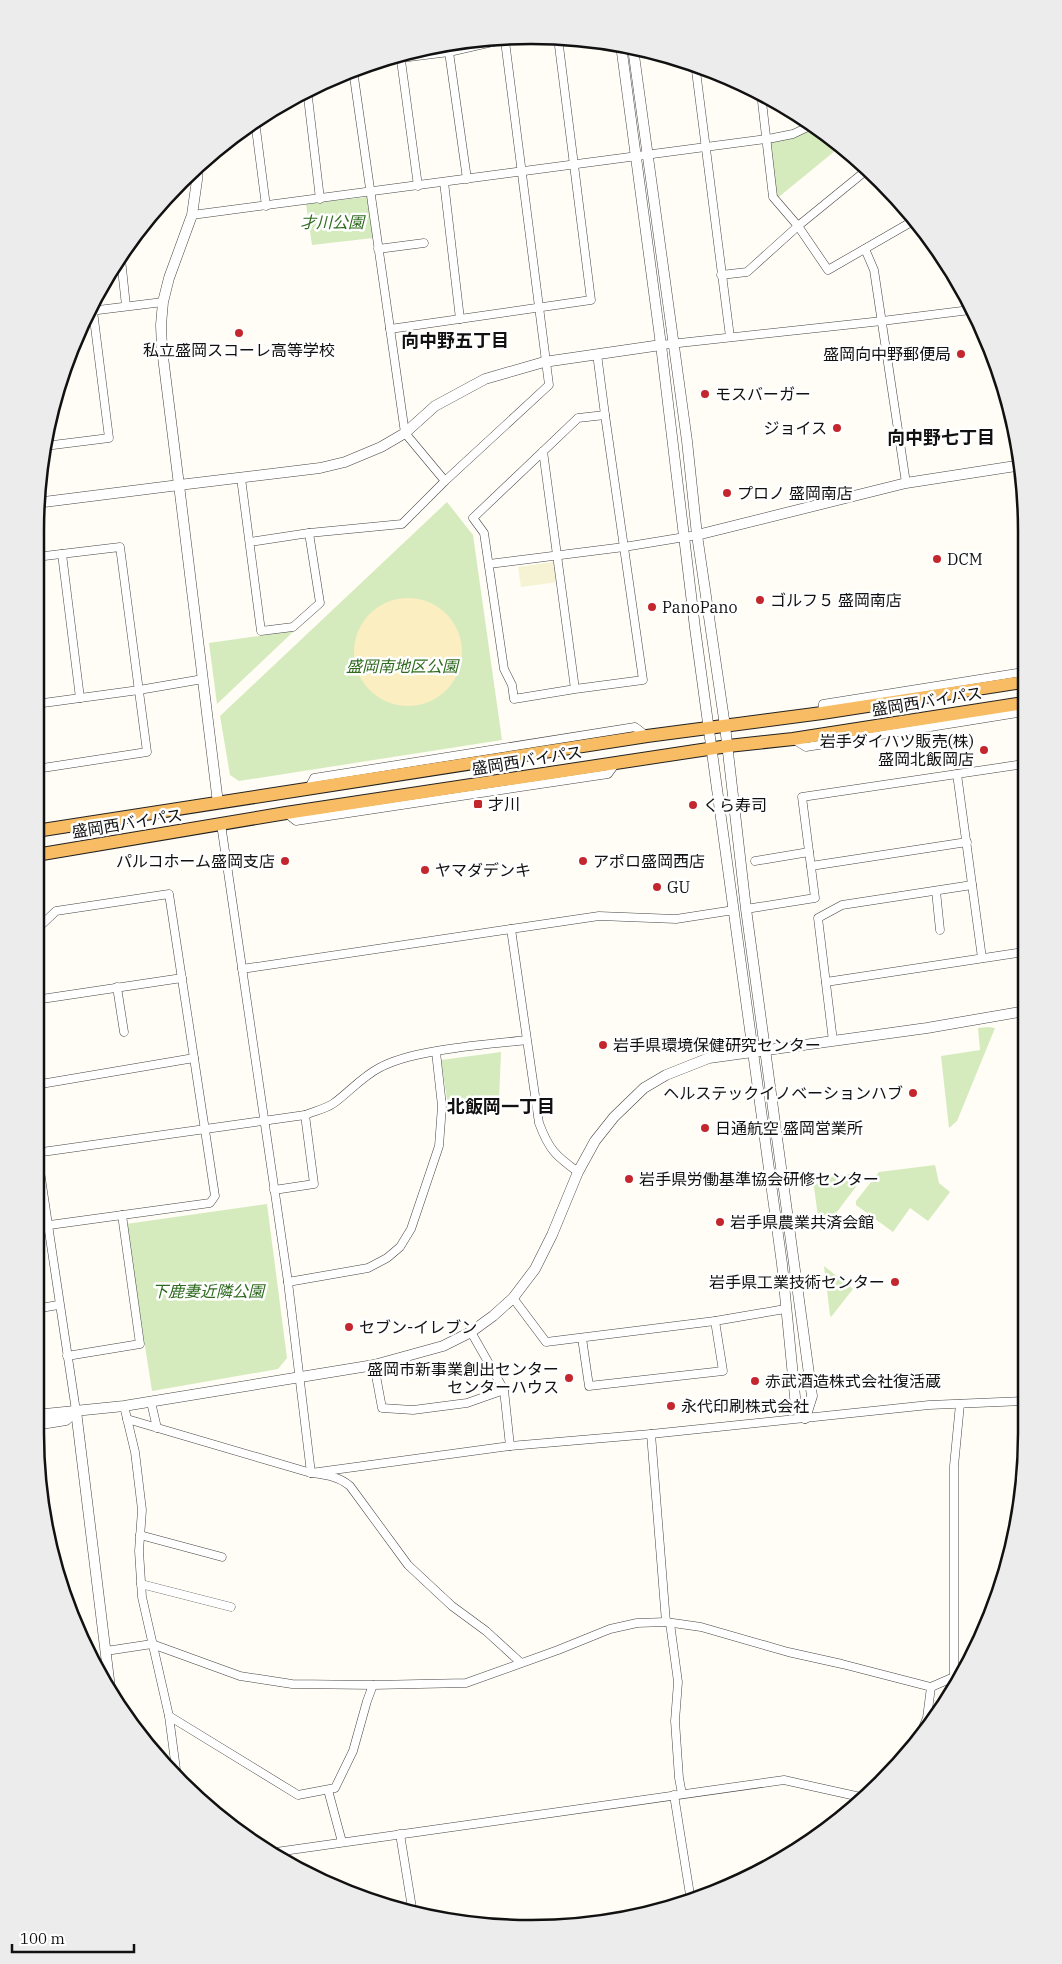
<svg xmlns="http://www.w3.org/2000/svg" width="1062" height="1964" font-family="'IBM Plex Serif','Noto Sans JP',serif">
	<rect width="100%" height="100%" fill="#fffdf5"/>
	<path fill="#f6f3d4" d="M553,562L556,565L558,582L521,587L518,567Z"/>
	<g fill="#d5ebbd">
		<path d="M812,125L841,146L775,200L766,139Z"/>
		<path d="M367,197L373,238L312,245L306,204Z"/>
		<path d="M447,502L473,535L502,740L239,781L230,775L220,716Z"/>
		<path d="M294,631L217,704L209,643Z"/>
		<path d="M988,1027L995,1028L957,1121L949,1128L941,1056L980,1050L978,1028Z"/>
		<path d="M501,1052L499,1100L448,1106L441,1060Z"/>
		<path d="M935,1165L939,1183L950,1192L928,1221L910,1208L893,1232L856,1205V1201L879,1172Z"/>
		<path d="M862,1172L864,1176L824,1229L820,1231L813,1180Z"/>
		<path d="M267,1204L287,1358L278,1369L152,1391L126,1224Z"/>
		<path d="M824,1266L853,1289L831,1317L830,1315Z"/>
	</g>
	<circle fill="#fbeec1" cx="408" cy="652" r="54"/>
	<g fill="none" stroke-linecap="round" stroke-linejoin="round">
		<g stroke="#444" stroke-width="9">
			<g id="minor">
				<path d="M449,52L467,179"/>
				<path d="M400,53L418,186"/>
				<path d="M377,61L449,52L515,37"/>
				<path d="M695,63L730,337"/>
				<path d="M307,89L320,199"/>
				<path d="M761,93L773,197L798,226L828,270L913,221"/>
				<path d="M255,121L266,206"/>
				<path d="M444,182L460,319"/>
				<path d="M192,215L773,138L793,134L812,125"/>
				<path d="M378,249L424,243"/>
				<path d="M865,249L874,270L906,483"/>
				<path d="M118,259H121L126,306"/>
				<path d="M721,275L747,272L798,226L868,169"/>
				<path d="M90,311L163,302"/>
				<path d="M390,329L591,300L558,38"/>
				<path d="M661,345L882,321L970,310"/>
				<path d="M597,354L605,415"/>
				<path d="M47,431L49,446"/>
				<path d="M45,446L109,438L93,311"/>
				<path d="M543,451L575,689L643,680L605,415L578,418L473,518L484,533L504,669L512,685L514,699L575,689"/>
				<path d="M241,478L261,631L293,627L320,603L309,533L250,542"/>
				<path d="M445,481L549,385L505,41"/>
				<path d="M309,533L402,524L445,481L405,433L353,70"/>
				<path d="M62,554L80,698"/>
				<path d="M489,564L624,547L697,535"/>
				<path d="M36,704L139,690L203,679"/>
				<path d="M822,713L823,704L1023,672"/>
				<path d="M793,739L806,747L1024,712"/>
				<path d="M36,769L147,752L120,547L36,557"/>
				<path d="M957,774L982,958"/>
				<path d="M309,788L314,778L635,727L647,736"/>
				<path d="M286,813L296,821L608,774L616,763"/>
				<path d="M221,824L288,1282"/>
				<path d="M755,861L809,852"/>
				<path d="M811,866L967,842"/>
				<path d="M936,891L940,930"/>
				<path d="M746,909L815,898L802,797L1024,764"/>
				<path d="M511,929L599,916L676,919L734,910"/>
				<path d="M242,969L511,929L539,1123C549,1150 556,1156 578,1172"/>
				<path d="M826,982L1024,952"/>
				<path d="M117,987L124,1032"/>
				<path d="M35,1000L182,978"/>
				<path d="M833,1041L818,918L842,905L972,885"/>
				<path d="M35,1085L194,1058"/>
				<path d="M35,1138C49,1229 62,1320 76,1411"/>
				<path d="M35,1153L305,1115C314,1111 326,1109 334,1103C349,1092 362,1077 379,1068C413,1049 486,1045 526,1040"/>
				<path d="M274,1190L314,1184L305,1115"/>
				<path d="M35,1227L210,1203L215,1196L169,894L56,911L36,930"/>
				<path d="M513,1298L546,1342L715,1321L785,1309"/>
				<path d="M35,1309L58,1305"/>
				<path d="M471,1332L504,1390L510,1446"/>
				<path d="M582,1338L589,1386L723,1371L715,1321"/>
				<path d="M67,1356L140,1344L122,1215"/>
				<path d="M374,1365L382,1408L413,1410L467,1403L504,1390"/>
				<path d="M151,1402L157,1428"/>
				<path d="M124,1406L135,1452L142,1510L139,1551L142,1597L169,1716L177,1777"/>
				<path d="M127,1419L311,1473C326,1475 338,1476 350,1486L408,1565L452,1606L486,1631L520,1662"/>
				<path d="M651,1434L666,1622"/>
				<path d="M311,1473L510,1446L651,1434L929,1405L1026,1401"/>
				<path d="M311,1473L288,1282L368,1268L387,1258L400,1247L411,1229L439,1146L442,1106L436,1052"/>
				<path d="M140,1535L222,1557"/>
				<path d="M141,1584L231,1607"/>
				<path d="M670,1623L678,1682L675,1721L679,1778L682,1794"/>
				<path d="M106,1651L152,1644L240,1676L292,1684L373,1685L466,1683L558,1650L610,1629L637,1623L666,1622L701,1627L788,1652L842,1664L931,1687L954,1677L962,1678"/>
				<path d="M954,1677V1466L960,1404"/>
				<path d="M169,1716L298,1795L335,1788L353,1751L367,1701L373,1685"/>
				<path d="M916,1744L927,1718L931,1687"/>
				<path d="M328,1790L342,1842"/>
				<path d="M674,1795L691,1901"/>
				<path d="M400,1834L413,1914"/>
				<path d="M269,1853L784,1780L865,1798"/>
			</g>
		</g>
		<g stroke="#444" stroke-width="11">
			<g id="tertiary">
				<path d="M621,45L661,345L695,628L782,1264L796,1407L805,1418"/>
				<path d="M633,48L687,441L697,535L725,726L746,909L812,1396L805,1418"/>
				<path d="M197,168V180L192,215L169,278L163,302L161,325L162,349L179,485L320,468L345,462L381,447L405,433L435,406L485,379L544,362L661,345"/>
				<path d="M36,503L179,485L218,803"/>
				<path d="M697,535L906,483L1022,465"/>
				<path d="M76,1411L111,1696"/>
				<path d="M35,1415L124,1406L374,1365L443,1346L471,1332L493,1316L513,1298L535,1269L552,1235L578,1172L595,1141L614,1117L644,1088L666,1075L709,1058L927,1028L1025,1011"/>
				<path d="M35,1425L66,1420L76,1411"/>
			</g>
		</g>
		<g stroke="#222" stroke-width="14">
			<g id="trunk">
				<path d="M36,831L647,736L822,713L1023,682"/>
				<path d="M36,855L286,813L728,746L793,739L1024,703"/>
			</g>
		</g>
		<use href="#minor" stroke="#fff" stroke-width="8"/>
		<use href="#tertiary" stroke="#fff" stroke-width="10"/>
		<use href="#trunk" stroke="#f7bc64" stroke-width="12"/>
	</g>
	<g fill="#c4262e" stroke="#fff" stroke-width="2">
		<circle cx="239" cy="333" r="5"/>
		<circle cx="961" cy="354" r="5"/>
		<circle cx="705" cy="394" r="5"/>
		<circle cx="837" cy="428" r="5"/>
		<circle cx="727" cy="493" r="5"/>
		<circle cx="937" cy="559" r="5"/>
		<circle cx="760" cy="600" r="5"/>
		<circle cx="652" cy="607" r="5"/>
		<circle cx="984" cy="750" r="5"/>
		<rect x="473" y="799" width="10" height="10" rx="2.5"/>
		<circle cx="693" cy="805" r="5"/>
		<circle cx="285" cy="861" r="5"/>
		<circle cx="583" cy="861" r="5"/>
		<circle cx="425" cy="870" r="5"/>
		<circle cx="657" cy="887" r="5"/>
		<circle cx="603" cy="1045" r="5"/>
		<circle cx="913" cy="1093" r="5"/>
		<circle cx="705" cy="1128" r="5"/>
		<circle cx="629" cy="1179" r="5"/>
		<circle cx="720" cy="1222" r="5"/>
		<circle cx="895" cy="1282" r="5"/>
		<circle cx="349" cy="1327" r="5"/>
		<circle cx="569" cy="1378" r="5"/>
		<circle cx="755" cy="1381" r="5"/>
		<circle cx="671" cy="1406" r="5"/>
	</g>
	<g text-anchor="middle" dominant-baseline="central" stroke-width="5" stroke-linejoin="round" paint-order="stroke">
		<g font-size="16" font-style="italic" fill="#2f6b1f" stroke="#fff">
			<text x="332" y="222">才川公園</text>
			<text x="402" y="666">盛岡南地区公園</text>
			<text x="208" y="1291">下鹿妻近隣公園</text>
		</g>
		<g font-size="16" fill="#111" stroke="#fff" text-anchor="start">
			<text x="239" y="350" text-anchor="middle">私立盛岡スコーレ高等学校</text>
			<text x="951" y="354" text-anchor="end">盛岡向中野郵便局</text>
			<text x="715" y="394">モスバーガー</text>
			<text x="827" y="428" text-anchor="end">ジョイス</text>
			<text x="737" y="493">プロノ 盛岡南店</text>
			<text x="947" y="559">DCM</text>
			<text x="770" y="600">ゴルフ５ 盛岡南店</text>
			<text x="662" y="607">PanoPano</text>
			<text x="974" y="741" text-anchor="end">岩手ダイハツ販売(株)<tspan x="974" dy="18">盛岡北飯岡店</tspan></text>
			<text x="488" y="804">才川</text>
			<text x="703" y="805">くら寿司</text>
			<text x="275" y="861" text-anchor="end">パルコホーム盛岡支店</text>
			<text x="593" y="861">アポロ盛岡西店</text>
			<text x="435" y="870">ヤマダデンキ</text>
			<text x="667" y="887">GU</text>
			<text x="613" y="1045">岩手県環境保健研究センター</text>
			<text x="903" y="1093" text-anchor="end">ヘルステックイノベーションハブ</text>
			<text x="715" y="1128">日通航空 盛岡営業所</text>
			<text x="639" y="1179">岩手県労働基準協会研修センター</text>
			<text x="730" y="1222">岩手県農業共済会館</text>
			<text x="885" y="1282" text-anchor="end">岩手県工業技術センター</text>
			<text x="359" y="1327">セブン-イレブン</text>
			<text x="559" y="1369" text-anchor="end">盛岡市新事業創出センター<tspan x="559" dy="18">センターハウス</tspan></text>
			<text x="765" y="1381">赤武酒造株式会社復活蔵</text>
			<text x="681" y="1406">永代印刷株式会社</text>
		</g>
		<g font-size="16" fill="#111" stroke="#fff">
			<text transform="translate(927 701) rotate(-9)">盛岡西バイパス</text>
			<text transform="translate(527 760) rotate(-9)">盛岡西バイパス</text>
			<text transform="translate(127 823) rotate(-9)">盛岡西バイパス</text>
		</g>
		<g font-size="18" font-weight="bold" fill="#111" stroke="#fff">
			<text x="455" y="340">向中野五丁目</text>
			<text x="941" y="437">向中野七丁目</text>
			<text x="501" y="1106">北飯岡一丁目</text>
		</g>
	</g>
	<path d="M0 0H1062V1964H0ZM531 44H531A487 487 0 0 1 1018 531V1433A487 487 0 0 1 531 1920H531A487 487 0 0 1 44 1433V531A487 487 0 0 1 531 44Z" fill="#ececec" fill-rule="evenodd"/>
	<path fill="none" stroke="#111" stroke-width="2.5" d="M531 44H531A487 487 0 0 1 1018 531V1433A487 487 0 0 1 531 1920H531A487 487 0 0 1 44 1433V531A487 487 0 0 1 531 44Z"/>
	<path d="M12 1944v8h122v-8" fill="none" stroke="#111111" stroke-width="2.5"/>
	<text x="20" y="1944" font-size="15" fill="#111111" stroke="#ffffff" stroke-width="4" paint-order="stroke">100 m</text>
</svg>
